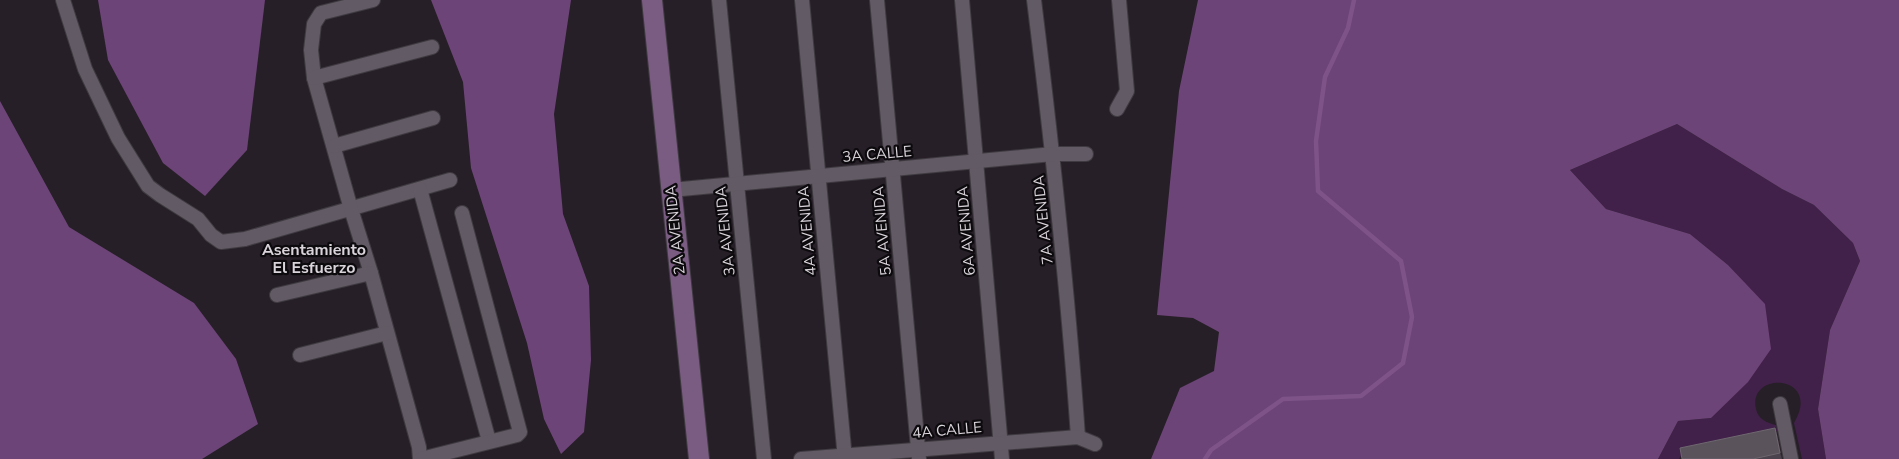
<svg xmlns="http://www.w3.org/2000/svg" width="1899" height="459" font-family="'Nunito Sans',sans-serif">
	<rect width="100%" height="100%" fill="#261f28"/>
	<path fill="#412149" d="M1677,124L1782,189L1814,205L1853,243L1860,261L1830,330L1818,409L1826,459H1802L1794,423C1823,374 1747,370 1756,409C1758,419 1767,423 1776,425L1777,431L1684,451L1679,459H1658L1678,421L1711,418L1765,305L1728,265L1690,234L1606,209L1570,170Z"/>
	<g fill="#6d4477">
		<path d="M98,0H265L247,150L205,196L163,163L108,60Z"/>
		<path d="M431,0H571L554,114L563,214L589,286L591,360L584,432L561,454L544,419L527,343L471,168L463,82Z"/>
		<path d="M1198,0H1899V459H1826L1818,409L1830,330L1860,261L1853,243L1814,205L1782,189L1677,124L1570,170L1606,209L1690,234L1728,265L1765,304L1771,349L1748,382L1711,418L1678,421L1658,459H1151L1180,388L1214,371L1219,332L1193,318L1157,315L1179,91Z"/>
		<path d="M0,101L69,227L194,303L236,359L258,424L202,459H0Z"/>
	</g>
	<g fill="none" stroke-linecap="round" stroke-linejoin="round">
		<path stroke="#7e5488" stroke-width="4.5" d="M1205,459L1211,450L1283,399L1361,396L1403,363L1412,317L1401,261L1318,191L1316,141L1325,77L1348,28L1354,0"/>
		<g stroke="#3f3a41" stroke-width="16">
			<g id="street">
				<path d="M63,0L85,69L118,138L148,186L160,195L198,219L211,235L221,242L245,239L450,180"/>
				<path d="M373,0L321,13L314,24L311,50L314,78L351,209L371,273L419,447L420,459"/>
				<path d="M719,0L764,459"/>
				<path d="M802,0L845,459"/>
				<path d="M877,0L919,459"/>
				<path d="M962,0L1002,459"/>
				<path d="M1034,0C1052,145 1068,291 1078,437"/>
				<path d="M314,78L432,47"/>
				<path d="M1117,109L1127,91L1119,0"/>
				<path d="M334,146L433,118"/>
				<path d="M420,189L489,441"/>
				<path d="M671,190L1053,154H1086"/>
				<path d="M277,295L371,273"/>
				<path d="M300,355L387,333"/>
				<path d="M1780,404L1791,459"/>
				<path d="M421,459L517,435L520,432L462,213"/>
				<path d="M801,459L1078,437L1095,444"/>
			</g>
		</g>
		<g stroke="#3f3a41" stroke-width="22">
			<path id="secondary" d="M652,0L699,459"/>
		</g>
		<use href="#street" stroke="#625a64" stroke-width="14"/>
		<use href="#secondary" stroke="#7a5c82" stroke-width="20"/>
	</g>
	<path fill="#4b434d" d="M1775,428L1777,434L1782,459H1682Z"/>
	<path fill="#362e38" d="M1775,428L1777,434L1782,459L1780,453Z"/>
	<path fill="#5a535c" stroke="#6e6770" d="M1775,428L1780,453L1753,459H1682L1680,448Z"/>
	<g text-anchor="middle" dominant-baseline="central" stroke-width="4.5" stroke-linejoin="round" paint-order="stroke">
		<g font-size="15" fill="#d9d4da" stroke="#0d0a0e">
			<text transform="translate(877 154) rotate(-5)">3A CALLE</text>
			<text transform="translate(1043 220) rotate(-96)">7A AVENIDA</text>
			<text transform="translate(675 230) rotate(-96)">2A AVENIDA</text>
			<text transform="translate(725 231) rotate(-96)">3A AVENIDA</text>
			<text transform="translate(807 231) rotate(-95)">4A AVENIDA</text>
			<text transform="translate(882 231) rotate(-95)">5A AVENIDA</text>
			<text transform="translate(966 231) rotate(-95)">6A AVENIDA</text>
			<text transform="translate(947 430) rotate(-5)">4A CALLE</text>
		</g>
		<g font-size="16" font-weight="bold" fill="#d9d4da" stroke="#0d0a0e">
			<text x="314" y="250">Asentamiento<tspan x="314" dy="18">El Esfuerzo</tspan></text>
		</g>
	</g>
</svg>
